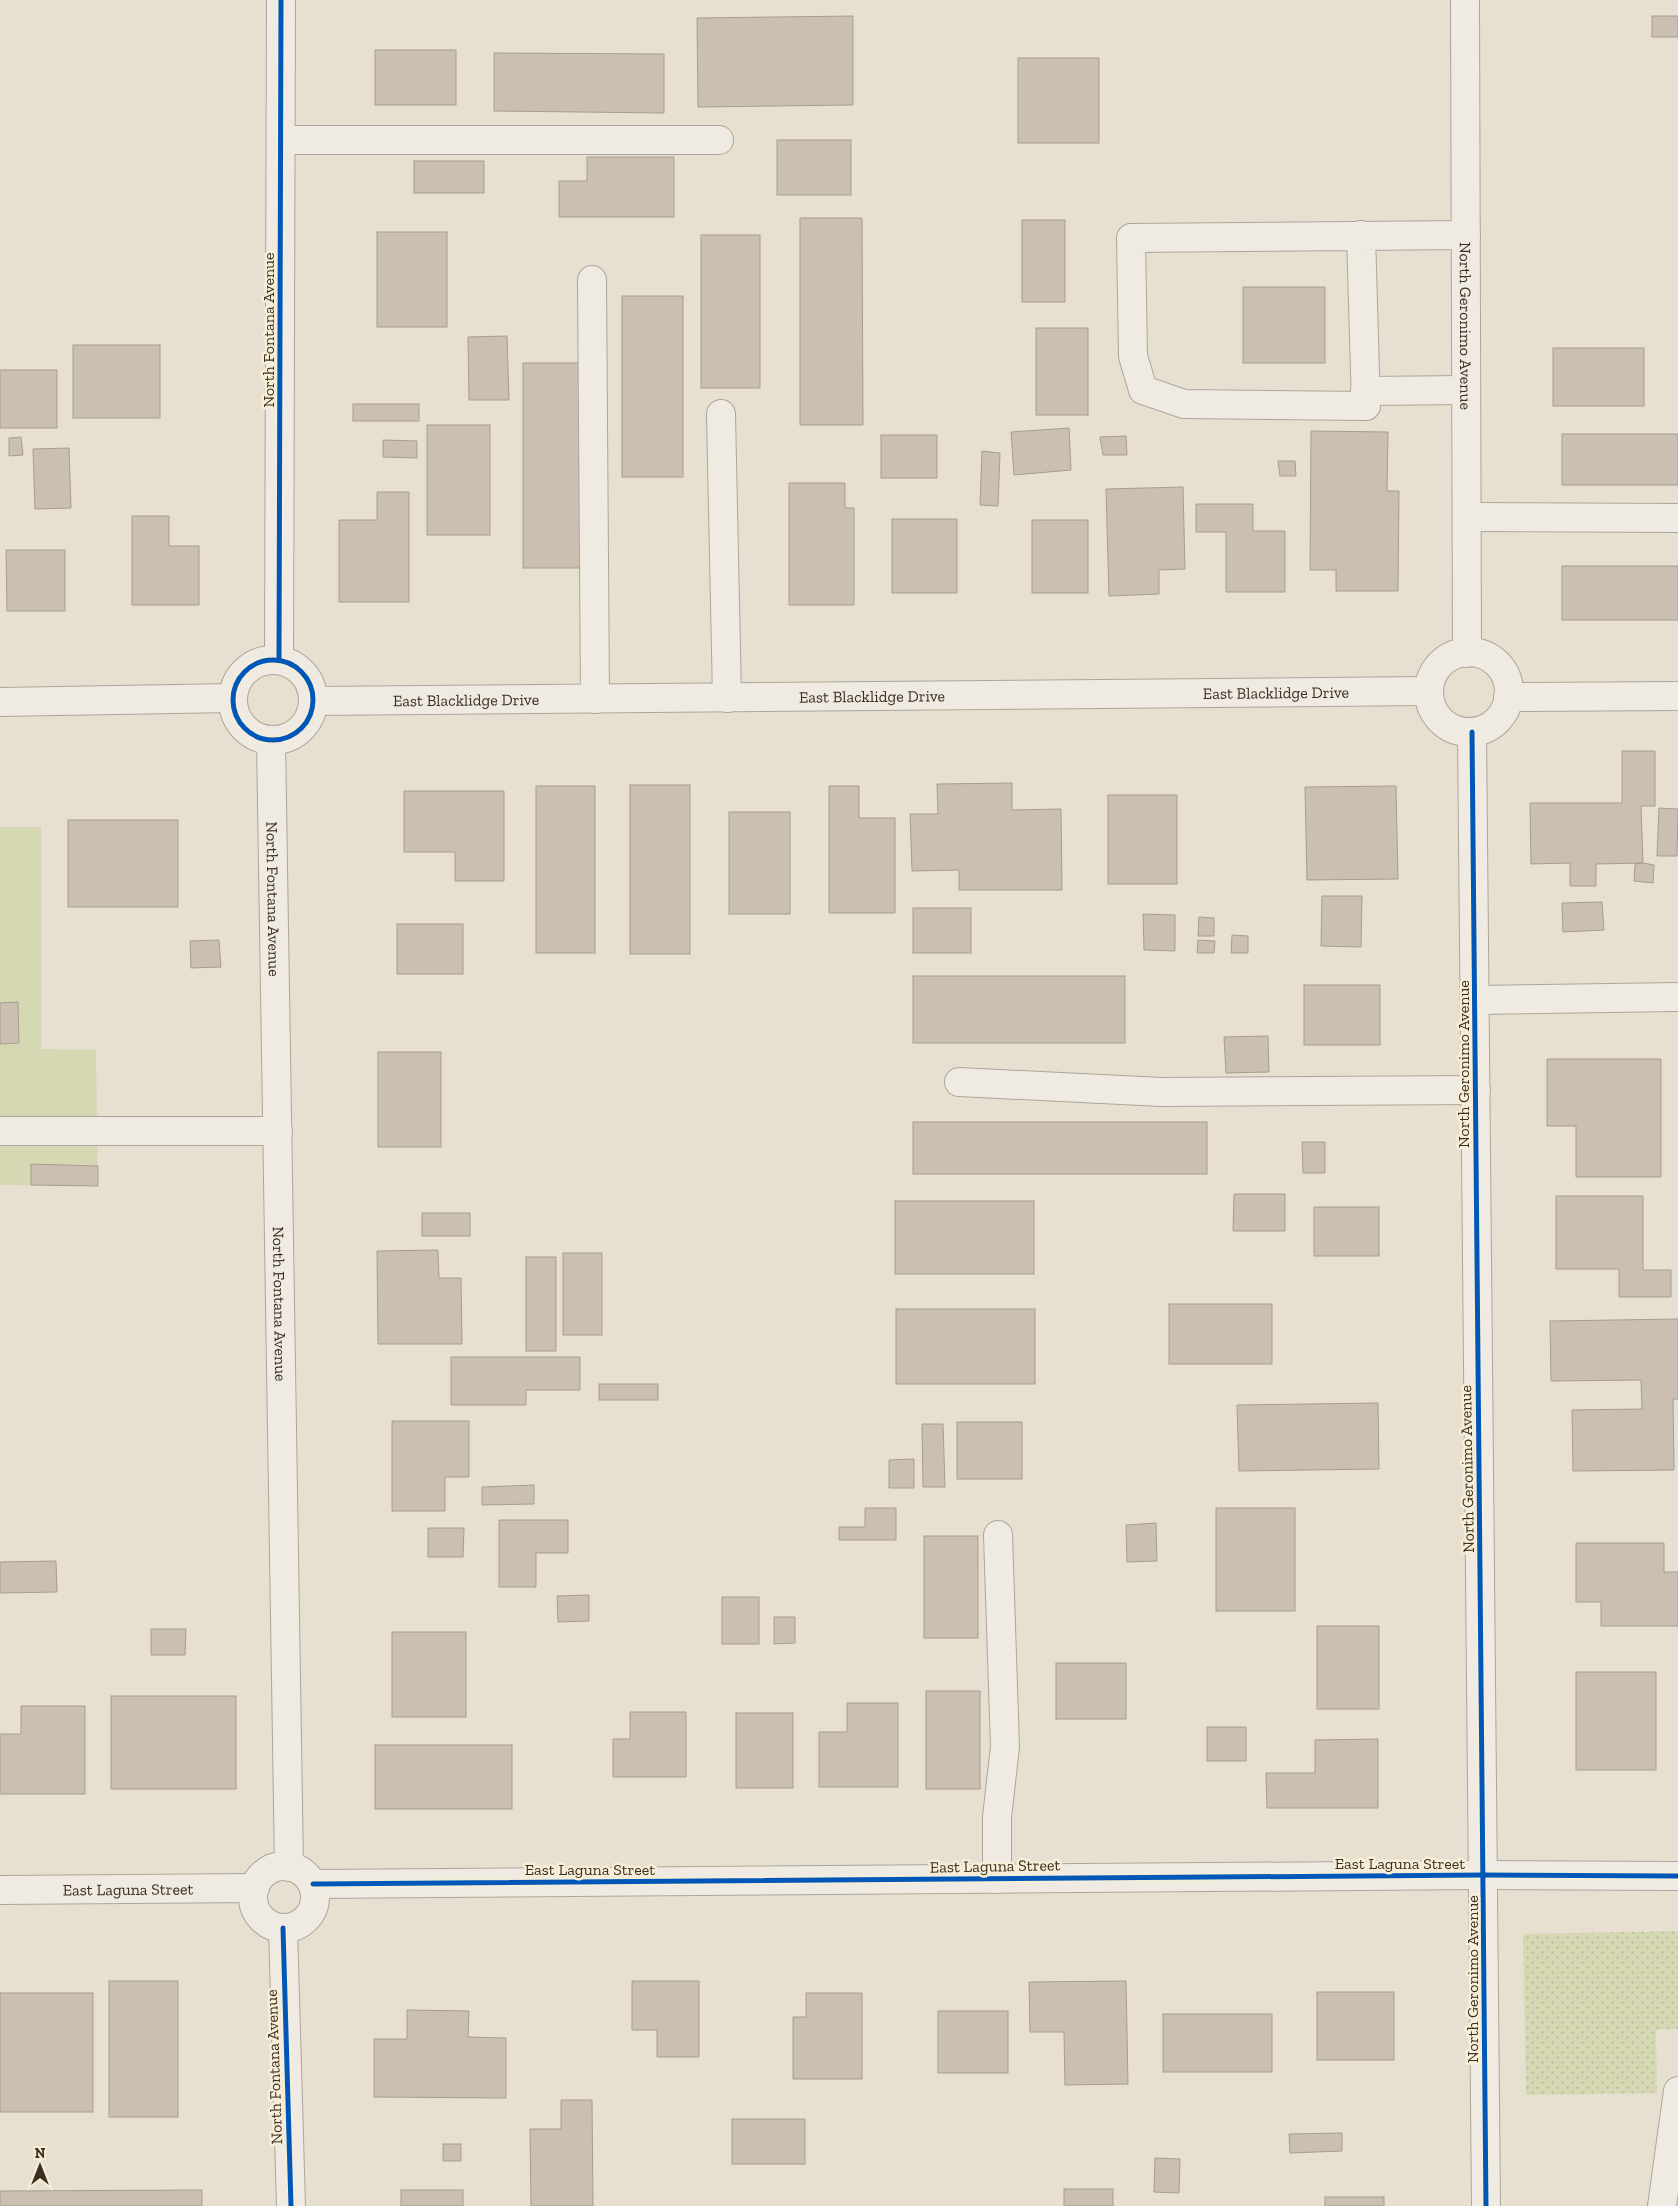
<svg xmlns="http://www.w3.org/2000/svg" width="1678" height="2206" font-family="'Zilla Slab',serif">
	<defs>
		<pattern id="grass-dots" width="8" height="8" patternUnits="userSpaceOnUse" patternTransform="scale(1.25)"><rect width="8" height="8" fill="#d6d7b3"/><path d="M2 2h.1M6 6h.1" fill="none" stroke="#b9b99a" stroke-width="1.8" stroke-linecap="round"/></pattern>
	</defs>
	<rect width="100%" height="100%" fill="#e7e0d1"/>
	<path fill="url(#grass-dots)" d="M1678,1931V2029L1656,2030L1657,2093L1526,2095L1523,1934Z"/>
	<path fill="#d6d7b3" d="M0,827H41V1049L96,1050L98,1186L0,1185Z"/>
	<g fill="#cbbfb2" stroke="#a89c90">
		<path d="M853,16V105L698,107L697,18Z"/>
		<rect x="1652" y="16" width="26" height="21"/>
		<rect x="375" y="50" width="81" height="55"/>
		<path d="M494,53L664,54V113L494,111Z"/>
		<rect x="1018" y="58" width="81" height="85"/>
		<rect x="777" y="140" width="74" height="55"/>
		<path d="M587,157H674V217H559V181H587Z"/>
		<rect x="414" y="161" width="70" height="32"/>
		<path d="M800,218H862L863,425H800Z"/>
		<rect x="1022" y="220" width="43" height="82"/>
		<rect x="377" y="232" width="70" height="95"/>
		<rect x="701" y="235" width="59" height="153"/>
		<rect x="1243" y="287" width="82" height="76"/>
		<rect x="622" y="296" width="61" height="181"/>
		<rect x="1036" y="328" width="52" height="87"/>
		<path d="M507,336L509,400H469L468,337Z"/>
		<rect x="73" y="345" width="87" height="73"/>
		<rect x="1553" y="348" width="91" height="58"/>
		<rect x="523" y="363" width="60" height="205"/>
		<rect x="0" y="370" width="57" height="58"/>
		<rect x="353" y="404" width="66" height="17"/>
		<rect x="427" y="425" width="63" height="110"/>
		<path d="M1069,428L1071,470L1014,475L1011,432Z"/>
		<path d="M1311,431L1388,432L1387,491H1399L1398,591H1336V570H1310Z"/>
		<rect x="1562" y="434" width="116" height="51"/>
		<rect x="881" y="435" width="56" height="43"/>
		<path d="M1126,436L1127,455H1103L1100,437Z"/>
		<path d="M21,437L23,455L9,456V438Z"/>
		<path d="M383,440L417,441V458L383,457Z"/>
		<path d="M69,448L71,508L35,509L33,449Z"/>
		<path d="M982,451L1000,453L998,506L980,505Z"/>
		<path d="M1278,461H1295L1296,476H1280Z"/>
		<path d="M789,483H845V508H854V605H789Z"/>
		<path d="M1183,487L1185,569L1159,570V594L1109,596L1106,489Z"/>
		<path d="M377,492H409V602H339V520H377Z"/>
		<path d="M1196,504H1253V531H1285V592H1226V532H1196Z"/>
		<path d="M132,516H169V546H199V605H132Z"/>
		<rect x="892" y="519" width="65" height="74"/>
		<rect x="1032" y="520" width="56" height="73"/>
		<path d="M6,550H65V611H7Z"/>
		<rect x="1562" y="566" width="116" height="54"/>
		<path d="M1622,751H1655V806H1641L1643,863L1596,864V886H1570V863L1531,864L1530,803H1622Z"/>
		<path d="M1012,783V810L1061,809L1062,890H959V870L912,871L910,814H938L937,784Z"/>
		<rect x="630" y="785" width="60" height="169"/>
		<rect x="536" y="786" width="59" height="167"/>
		<path d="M829,786H859V818H895V913H829Z"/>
		<path d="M1396,786L1398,879L1307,880L1305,787Z"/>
		<path d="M404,791H504V881H455V852H404Z"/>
		<rect x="1108" y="795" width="69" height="89"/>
		<path d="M1659,808L1678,809L1677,856H1657Z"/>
		<rect x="729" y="812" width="61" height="102"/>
		<rect x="68" y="820" width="110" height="87"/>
		<path d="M1643,863L1654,865L1653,883L1634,881L1635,864Z"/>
		<path d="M1322,896H1362L1361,947L1321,946Z"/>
		<path d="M1602,902L1604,930L1563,932L1562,903Z"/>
		<rect x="913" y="908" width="58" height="45"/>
		<path d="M1143,914L1175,915V951L1144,950Z"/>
		<path d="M1199,917L1214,918V936H1198Z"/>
		<rect x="397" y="924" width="66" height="50"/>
		<path d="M1232,935L1248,936V953H1231Z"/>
		<path d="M219,940L221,967L191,968L190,941Z"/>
		<path d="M1198,940L1215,941L1214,953H1197Z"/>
		<rect x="913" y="976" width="212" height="67"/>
		<rect x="1304" y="985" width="76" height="60"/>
		<path d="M18,1002L19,1043L0,1044V1003Z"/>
		<path d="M1268,1036L1269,1072L1226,1073L1224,1037Z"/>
		<rect x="378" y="1052" width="63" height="95"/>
		<path d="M1547,1059H1661V1177H1576V1126H1547Z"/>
		<rect x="913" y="1122" width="294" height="52"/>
		<path d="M1302,1142H1325V1173H1303Z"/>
		<path d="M31,1164L98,1166V1186L31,1185Z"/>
		<path d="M1234,1194H1285V1231H1233Z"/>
		<path d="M1556,1196H1643V1270H1671V1297H1619V1269H1556Z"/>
		<rect x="895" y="1201" width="139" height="73"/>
		<rect x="1314" y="1207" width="65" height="49"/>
		<rect x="422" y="1213" width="48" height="23"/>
		<path d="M438,1250L439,1278H461L462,1344H378L377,1251Z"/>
		<rect x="563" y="1253" width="39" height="82"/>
		<rect x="526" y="1257" width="30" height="94"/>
		<rect x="1169" y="1304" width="103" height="60"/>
		<rect x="896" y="1309" width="139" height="75"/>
		<path d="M1678,1319V1399H1673L1674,1470L1573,1471L1572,1410L1642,1409L1641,1380L1551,1381L1550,1321Z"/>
		<path d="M451,1357H580V1390H526V1405H451Z"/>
		<rect x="599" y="1384" width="59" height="16"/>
		<path d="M1378,1403L1379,1469L1239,1471L1237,1405Z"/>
		<path d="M392,1421H469V1477H445V1511H392Z"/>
		<rect x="957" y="1422" width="65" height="57"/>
		<path d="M922,1424H943L945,1487H923Z"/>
		<path d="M914,1459V1488H889V1460Z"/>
		<path d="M534,1485V1504L482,1505V1487Z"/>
		<path d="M865,1508H896V1540H839V1527H865Z"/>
		<rect x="1216" y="1508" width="79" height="103"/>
		<path d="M499,1520H568V1553H536V1587H499Z"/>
		<path d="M1156,1523L1157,1561L1127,1562L1126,1525Z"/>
		<path d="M428,1528H464L463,1557H428Z"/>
		<rect x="924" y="1536" width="54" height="102"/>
		<path d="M1576,1543H1664V1572H1678V1626H1601V1602H1576Z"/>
		<path d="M56,1561L57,1592L0,1593V1562Z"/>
		<path d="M589,1595V1621L558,1622L557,1596Z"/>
		<rect x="722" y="1597" width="37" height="47"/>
		<path d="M774,1617H795V1643L774,1644Z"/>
		<rect x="1317" y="1626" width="62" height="83"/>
		<path d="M151,1629H186L185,1655H151Z"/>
		<rect x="392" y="1632" width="74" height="85"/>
		<rect x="1056" y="1663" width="70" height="56"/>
		<rect x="1576" y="1672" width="80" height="98"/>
		<rect x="926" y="1691" width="54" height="98"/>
		<rect x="111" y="1696" width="125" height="93"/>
		<path d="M847,1703H898V1787H819V1732H847Z"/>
		<path d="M21,1706H85V1794H0V1734H21Z"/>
		<path d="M630,1712H686V1777H613V1739H630Z"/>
		<rect x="736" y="1713" width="57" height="75"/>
		<rect x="1207" y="1727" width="39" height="34"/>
		<path d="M1378,1739V1808H1267L1266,1773H1315V1740Z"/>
		<rect x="375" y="1745" width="137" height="64"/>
		<rect x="109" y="1981" width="69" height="136"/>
		<path d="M632,1981H699V2057H657V2030H632Z"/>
		<path d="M1126,1981L1128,2084L1065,2085L1064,2032H1030L1029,1982Z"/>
		<rect x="1317" y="1992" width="77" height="68"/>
		<rect x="0" y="1993" width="93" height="119"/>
		<path d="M806,1993H862V2079H793V2017H806Z"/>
		<path d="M407,2010L469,2011L468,2037L506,2038V2098L374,2097V2039H407Z"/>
		<rect x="938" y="2011" width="70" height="62"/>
		<rect x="1163" y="2014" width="109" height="58"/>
		<path d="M561,2100H592L593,2206H531L530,2129H561Z"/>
		<rect x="732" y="2119" width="73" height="45"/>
		<path d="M1342,2133V2151L1290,2153L1289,2134Z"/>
		<rect x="443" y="2144" width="18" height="17"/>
		<path d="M1155,2158L1180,2159L1179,2193L1154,2192Z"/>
		<rect x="1064" y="2189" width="49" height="17"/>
		<path d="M202,2190V2206H0V2191Z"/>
		<rect x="401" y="2190" width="62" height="16"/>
		<rect x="1325" y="2197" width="59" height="9"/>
	</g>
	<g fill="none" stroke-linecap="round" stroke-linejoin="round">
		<g stroke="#ada599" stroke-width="30">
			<g id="minor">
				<path id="s1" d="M1465,0L1467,653"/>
				<path d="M281,140H719"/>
				<path d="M1361,235L1366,406L1184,404L1143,390L1133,356L1131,238L1466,235"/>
				<path d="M592,280L595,699"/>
				<path d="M1365,391L1466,390"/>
				<path d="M721,414L727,698"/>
				<path d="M1467,517L1678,518"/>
				<circle cx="1469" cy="692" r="40"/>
				<circle cx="273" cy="700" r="40"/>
				<path d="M279,660L281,0"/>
				<path d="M1508,697L1678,696"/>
				<path id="s2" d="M314,701L1428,691"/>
				<path d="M0,702L233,698"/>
				<path d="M1472,732L1486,2206"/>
				<path id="s3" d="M271,740L289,1867"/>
				<path d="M1475,1000L1678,997"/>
				<path d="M959,1082L1162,1092L1476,1090"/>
				<path d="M0,1131H278"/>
				<circle cx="284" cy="1897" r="31"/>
				<path d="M997,1879V1817L1005,1747L998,1535"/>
				<path d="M313,1884L1483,1875L1678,1876"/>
				<path id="s4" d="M0,1890L255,1888"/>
				<path d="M283,1928L291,2206"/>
				<path d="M1662,2206L1678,2091"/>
			</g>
		</g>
		<use href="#minor" stroke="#efebe3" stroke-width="28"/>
		<g stroke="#f7eed8" stroke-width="8">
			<g id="cycleway">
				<circle cx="273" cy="700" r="40"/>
				<path d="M279,660L281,0"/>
				<path d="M1472,732L1486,2206"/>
				<path d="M313,1884L1483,1875L1678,1876"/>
				<path d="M283,1928L291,2206"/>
			</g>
		</g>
		<use href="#cycleway" stroke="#0057b8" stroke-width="5"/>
	</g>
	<g text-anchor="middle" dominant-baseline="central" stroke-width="5" stroke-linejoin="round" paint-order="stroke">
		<g font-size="16" fill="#3d2e20" stroke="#f7eed8">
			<text stroke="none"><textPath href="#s1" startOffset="326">North Geronimo Avenue</textPath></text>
			<text transform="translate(268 330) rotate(-90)">North Fontana Avenue</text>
			<text stroke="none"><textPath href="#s2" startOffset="962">East Blacklidge Drive</textPath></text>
			<text stroke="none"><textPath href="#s2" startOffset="558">East Blacklidge Drive</textPath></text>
			<text stroke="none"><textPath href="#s2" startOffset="152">East Blacklidge Drive</textPath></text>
			<text stroke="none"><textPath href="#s3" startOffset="159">North Fontana Avenue</textPath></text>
			<text transform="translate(1463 1064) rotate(-90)">North Geronimo Avenue</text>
			<text stroke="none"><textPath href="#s3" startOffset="564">North Fontana Avenue</textPath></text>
			<text transform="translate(1467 1469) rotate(-91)">North Geronimo Avenue</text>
			<text x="1400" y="1863">East Laguna Street</text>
			<text transform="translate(995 1866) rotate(-1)">East Laguna Street</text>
			<text x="590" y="1869">East Laguna Street</text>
			<text stroke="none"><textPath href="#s4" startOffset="128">East Laguna Street</textPath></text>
			<text transform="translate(1472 1979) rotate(-90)">North Geronimo Avenue</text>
			<text transform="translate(274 2067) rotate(-92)">North Fontana Avenue</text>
		</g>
	</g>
	<g transform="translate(40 2166)" stroke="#f7eed8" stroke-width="4" paint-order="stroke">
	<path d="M0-4L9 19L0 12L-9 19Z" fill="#3d2e20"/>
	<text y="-8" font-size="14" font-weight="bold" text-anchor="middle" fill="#3d2e20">N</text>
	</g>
</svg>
